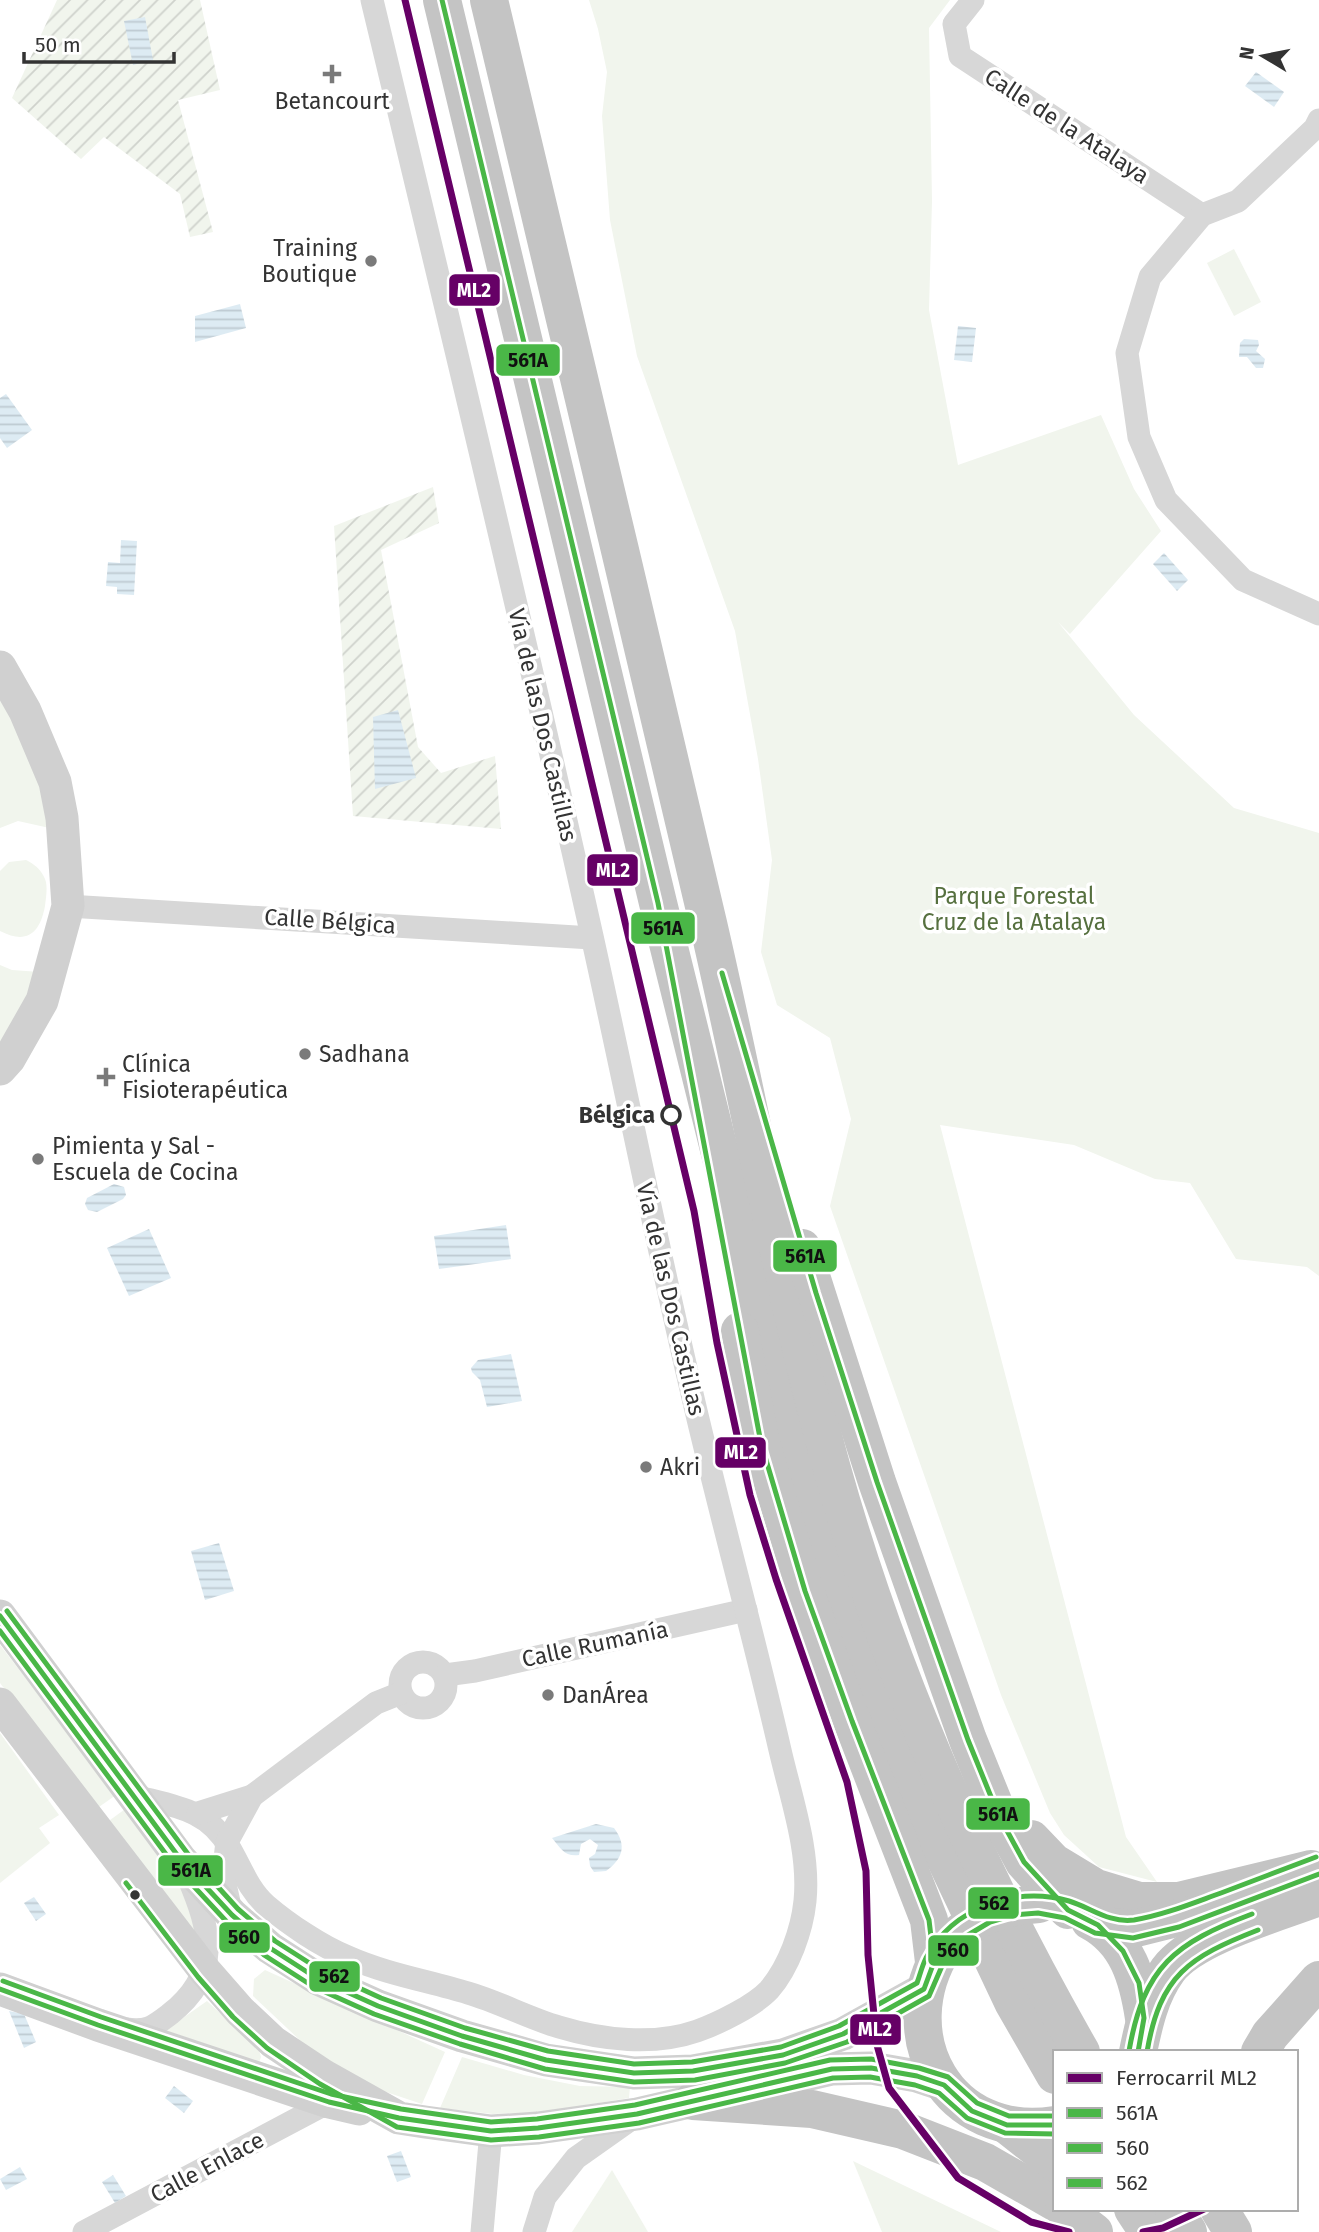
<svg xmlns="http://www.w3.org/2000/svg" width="1319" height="2232" font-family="'Fira Sans',sans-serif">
	<defs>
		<pattern id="garden-furrows" width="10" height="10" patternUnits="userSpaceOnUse" patternTransform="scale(1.75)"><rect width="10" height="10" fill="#f1f5ed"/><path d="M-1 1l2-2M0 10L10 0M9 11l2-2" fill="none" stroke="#cfd2cc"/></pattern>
		<pattern id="water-rules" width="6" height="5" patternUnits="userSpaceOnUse" patternTransform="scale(1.75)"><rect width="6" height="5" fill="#ddebf3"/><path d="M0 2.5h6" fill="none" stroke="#becad1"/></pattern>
	</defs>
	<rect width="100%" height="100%" fill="#fff"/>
	<g fill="#f1f5ed">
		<path d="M589,0H950L929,28L932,201L929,310L958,465L1101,415L1134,489L1161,531L1070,634L1058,622L1134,715L1234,808L1319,833V1276L1307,1267L1236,1259L1190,1183L1155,1179L1074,1145L940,1125L1126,1837L1157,1882L1099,1867L1064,1835L1050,1813L1001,1695L830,1206L851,1119L830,1038L777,1005L761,952L772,860L758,759L735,631L637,356L610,220L602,116L607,72L598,29Z"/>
		<path d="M1234,249L1261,302L1234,316L1207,263Z"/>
		<path d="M0,689L21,732L54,829L18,821L0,828Z"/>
		<path d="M26,860C34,864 41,869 45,879C48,886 46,898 45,906C40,933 27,945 0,931V871L9,862Z"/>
		<path d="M0,965L12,970L40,972L0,1048Z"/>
		<path d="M0,1645L116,1795L96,1809L0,1683Z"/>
		<path d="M0,1733L59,1815L39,1828L50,1843L0,1883Z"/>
		<path d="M128,1807L190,1902L207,1950L106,1823Z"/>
		<path d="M265,1970L445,2052L422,2104L359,2083L323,2062L253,1996L254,1979Z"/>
		<path d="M207,2001L259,2050L261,2057L259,2063L163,2032Z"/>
		<path d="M462,2057L524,2075L580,2086L630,2087L629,2098L543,2112L493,2114L440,2108Z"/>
		<path d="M853,2161L1001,2232H882Z"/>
		<path d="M612,2170L648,2232H572Z"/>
	</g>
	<g fill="url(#garden-furrows)">
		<path d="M57,0H200L220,90L178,100L213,232L190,237L180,194L104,137L81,159L12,98Z"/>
		<path d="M433,487L439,523L381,550L418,747L441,773L495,756L501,829L353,816L334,526Z"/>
	</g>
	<g fill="url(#water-rules)">
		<path d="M145,17L153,60L133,65L124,21Z"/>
		<path d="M1256,72L1284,92L1274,107L1245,86Z"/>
		<path d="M240,304L246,328L195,342V316Z"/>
		<path d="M958,326L976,328L972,362L954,360Z"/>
		<path d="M1244,339L1258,340L1259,345L1256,351L1265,359L1263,368H1256L1247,357H1239L1240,343Z"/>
		<path d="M6,394L32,430L7,448L0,438V398Z"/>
		<path d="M121,540L137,541L134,595L117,594V587L106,586L108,562L120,563Z"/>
		<path d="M1164,553L1188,580L1177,591L1153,564Z"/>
		<path d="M398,710L416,778L375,789L373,717Z"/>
		<path d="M114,1184L124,1187L126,1195L123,1199L97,1212L88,1210L85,1204L87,1198Z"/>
		<path d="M506,1225L511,1259L439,1269L434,1236Z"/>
		<path d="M149,1229L171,1278L129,1296L107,1248Z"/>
		<path d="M511,1354L522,1401L487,1407L480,1380L472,1372L471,1368L478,1360Z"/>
		<path d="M219,1543L234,1591L205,1600L191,1551Z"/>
		<path d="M596,1824L614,1828C627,1845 623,1859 606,1871L594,1872L590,1866L589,1858L595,1854L598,1845L590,1839L581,1844L579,1855C565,1857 561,1849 552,1838Z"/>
		<path d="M34,1897L46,1914L36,1921L24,1903Z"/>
		<path d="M9,2011L24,2014L36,2042L24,2048Z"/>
		<path d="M174,2086L193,2101L184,2113L165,2098Z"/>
		<path d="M401,2151L411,2177L397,2182L387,2156Z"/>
		<path d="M20,2167L27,2179L6,2190L0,2179Z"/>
		<path d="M113,2175L126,2196L115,2203L102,2182Z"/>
	</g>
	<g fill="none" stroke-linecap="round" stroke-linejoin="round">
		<g stroke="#d7d7d7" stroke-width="23">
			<path d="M973,0L954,24L960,56L1202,215"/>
			<path d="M1319,120L1315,128L1238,201L1202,215L1150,277L1127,353L1139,437L1166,500L1243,580L1319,614"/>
			<path d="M68,906L592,938"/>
			<circle cx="423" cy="1685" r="23"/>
			<path d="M445,1675L475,1671L746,1610"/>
			<path d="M135,1796C173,1806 208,1809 229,1847C241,1867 248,1889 266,1905C287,1923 322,1947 348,1957C386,1974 429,1981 468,1993C499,2002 528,2018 559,2027C602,2040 654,2046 697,2031C717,2024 754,2006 769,1990C789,1967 802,1930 805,1901C810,1851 791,1798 780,1750C752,1628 718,1507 690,1385C655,1236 625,1085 592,936C522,623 447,312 372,0"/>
			<path d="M198,1813L252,1796L376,1703L401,1693"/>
			<path d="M231,1911L223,1875L227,1842L252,1796"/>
			<path d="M126,2029C147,2032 153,2027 170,2014C222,1973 211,1931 188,1877"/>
			<path d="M84,2232L329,2102"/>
			<path d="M482,2232L491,2131"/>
			<path d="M534,2232L545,2197L576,2158L634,2117"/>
		</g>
		<g stroke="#d0d0d0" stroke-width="33">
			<path d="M0,667L25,711L55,782L62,818L68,906L42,1001L9,1059L0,1069"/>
			<path d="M0,1616L181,1860L232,1915L270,1948L318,1979L378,2006L462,2036L546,2060L634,2073L693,2071L783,2055L843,2034L924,1989"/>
			<path d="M0,1704L205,1971L240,2011L273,2042L324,2076L399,2118L425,2122L491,2131L538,2128L637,2114L832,2069L871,2068L917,2076L944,2085"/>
			<path d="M0,1989L98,2025L329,2102L359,2109"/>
		</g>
		<g stroke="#c4c4c4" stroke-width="38">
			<path d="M442,0L658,903L762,1323L804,1480L846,1621L899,1761L1013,2002L1055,2075"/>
			<path d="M489,0C562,308 636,615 708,923C750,1104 782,1289 832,1469C889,1673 976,1869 1081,2052"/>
			<path d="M802,1248L877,1482L968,1740L998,1814L1024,1862L1068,1910"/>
			<path d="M740,1331L761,1443L805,1591L852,1721L929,1920L934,1962"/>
			<path d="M1031,1839L1053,1862L1096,1888L1139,1901H1179L1311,1869"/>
			<path d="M1090,1921C1128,1941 1138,1979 1144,2018"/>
			<path d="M1098,1925L1132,1929L1188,1915"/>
			<path d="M944,1947C888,2036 948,2142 1055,2125"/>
			<path d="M1138,2052C1144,2023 1150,1995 1168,1970C1193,1936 1278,1913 1319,1897"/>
			<path d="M1260,2052L1270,2035L1319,1980"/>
			<path d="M693,2101L812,2109L903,2130L985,2162L1055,2202"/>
			<path d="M1007,2125L1055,2163"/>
			<path d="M1064,2209L1094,2232"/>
			<path d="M1133,2209L1148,2232"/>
			<path d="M1174,2209L1188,2232"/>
			<path d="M1219,2209L1233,2232"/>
		</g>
		<path stroke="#c4c4c4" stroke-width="38" d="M944,1947C974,1917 996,1907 1039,1904"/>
		<g stroke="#fff" stroke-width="10">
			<g id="bus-1">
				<path d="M722,973L816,1293L877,1482L968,1740L998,1814L1024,1862L1068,1910L1098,1925L1123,1951L1139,1983L1144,2018L1138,2052"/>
				<path d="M0,1616L181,1860L232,1915L270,1948L318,1979L378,2006L462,2036L546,2060L634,2073L693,2071L783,2055L843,2034L924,1989L934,1962L929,1920L852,1721L805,1591L761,1443L658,903L442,0"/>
				<path d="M0,1989L98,2025L329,2102L399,2118L491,2131L538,2128L637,2114L832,2069L871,2068L917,2076L944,2085L972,2111L1007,2125H1055"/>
			</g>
		</g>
		<g stroke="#fff" stroke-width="10">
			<g id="bus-2">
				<path d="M0,1631L174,1865L226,1921L264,1955L314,1987L374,2014L460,2044L545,2069L634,2082L695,2080L785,2063L847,2042L929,1996L942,1966L951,1953L968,1935L990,1922L1014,1915L1038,1913L1065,1918L1095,1933L1133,1938L1179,1927L1319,1874"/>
				<path d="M126,1883L198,1977L233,2017L267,2048L320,2084L397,2127L491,2140L539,2137L639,2123L833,2078L870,2077L915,2085L939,2093L967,2118L1005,2133L1055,2134"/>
				<path d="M1147,2052C1160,1975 1189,1957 1258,1930"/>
			</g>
		</g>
		<g stroke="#fff" stroke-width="10">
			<g id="bus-3">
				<path d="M7,1611L188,1854L238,1909L275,1941L322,1971L381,1998L465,2028L548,2051L634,2064L692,2062L781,2047L839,2026L917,1983C920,1975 922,1966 926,1958C953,1907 1016,1886 1069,1901C1092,1908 1108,1923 1134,1920C1164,1915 1193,1903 1221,1893C1253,1881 1284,1869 1316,1857"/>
				<path d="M3,1981L101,2017L331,2094L401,2109L491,2122L537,2119L635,2105L830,2060L871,2059L919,2068L948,2077L977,2103L1009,2116H1055"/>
				<path d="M1129,2051C1144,1966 1175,1943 1252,1914"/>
			</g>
		</g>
		<use href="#bus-1" stroke="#4ab747" stroke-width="5"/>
		<use href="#bus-2" stroke="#4ab747" stroke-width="5"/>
		<use href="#bus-3" stroke="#4ab747" stroke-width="5"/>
		<g stroke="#fff" stroke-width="12">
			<g id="rail-1">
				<path d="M405,0L694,1211L717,1343L750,1495L776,1579L847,1782L866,1871L868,1955L877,2045L889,2088L958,2178L1031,2222L1069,2232"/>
				<path d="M1143,2232L1163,2228L1204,2209"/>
			</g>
		</g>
		<use href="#rail-1" stroke="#606" stroke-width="7"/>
	</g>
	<g fill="#7a7a7a" stroke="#fff" stroke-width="2.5">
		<path d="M328.5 63.5h7v7h7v7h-7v7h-7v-7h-7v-7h7z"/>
		<circle cx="371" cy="261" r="7"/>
		<circle cx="305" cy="1054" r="7"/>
		<path d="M102.5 1066.5h7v7h7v7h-7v7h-7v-7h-7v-7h7z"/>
		<circle cx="38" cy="1159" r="7"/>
		<circle cx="646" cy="1467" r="7"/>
		<circle cx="548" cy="1695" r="7"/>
	</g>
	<circle fill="#fff" stroke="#333" stroke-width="3.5" cx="671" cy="1115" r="9"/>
	<circle fill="#333" stroke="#fff" stroke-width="2.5" cx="135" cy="1895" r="6"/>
	<g text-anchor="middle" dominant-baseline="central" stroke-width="7" stroke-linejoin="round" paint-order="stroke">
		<g font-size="23" fill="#333" stroke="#fff" text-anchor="start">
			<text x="332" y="101" text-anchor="middle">Betancourt</text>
			<text x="357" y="248" text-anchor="end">Training<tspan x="357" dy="26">Boutique</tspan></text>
			<text x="319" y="1054">Sadhana</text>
			<text x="122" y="1064">Clínica<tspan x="122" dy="26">Fisioterapéutica</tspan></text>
			<text x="52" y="1146">Pimienta y Sal -<tspan x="52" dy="26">Escuela de Cocina</tspan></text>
			<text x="660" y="1467">Akri</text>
			<text x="562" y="1695">DanÁrea</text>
		</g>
		<g font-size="23" fill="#333" stroke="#fff">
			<text transform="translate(1067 126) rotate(33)">Calle de la Atalaya</text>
			<text transform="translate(543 725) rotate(77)">Vía de las Dos Castillas</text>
			<text transform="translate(330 921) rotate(4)">Calle Bélgica</text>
			<text transform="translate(671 1299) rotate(77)">Vía de las Dos Castillas</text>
			<text transform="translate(595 1644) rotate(-12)">Calle Rumanía</text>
			<text transform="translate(207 2167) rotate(-28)">Calle Enlace</text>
		</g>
		<g font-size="23" fill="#56703f" stroke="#fff">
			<text x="1014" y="896">Parque Forestal<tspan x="1014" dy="26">Cruz de la Atalaya</tspan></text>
		</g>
		<g font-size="23" font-weight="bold" fill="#333" stroke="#fff" text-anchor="end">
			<text x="655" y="1115">Bélgica</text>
		</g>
	</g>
	<g stroke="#fff" stroke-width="2.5">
		<rect x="448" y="273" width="53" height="34" rx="7" fill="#606"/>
		<rect x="495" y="343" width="66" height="34" rx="7" fill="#4ab747"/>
		<rect x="586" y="853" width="53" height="34" rx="7" fill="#606"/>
		<rect x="630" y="911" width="66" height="34" rx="7" fill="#4ab747"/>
		<rect x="772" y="1239" width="66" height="34" rx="7" fill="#4ab747"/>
		<rect x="714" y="1436" width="53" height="33" rx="7" fill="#606"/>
		<rect x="965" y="1797" width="66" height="34" rx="7" fill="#4ab747"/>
		<rect x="157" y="1854" width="67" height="33" rx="7" fill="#4ab747"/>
		<rect x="967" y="1886" width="53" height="34" rx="7" fill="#4ab747"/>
		<rect x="218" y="1921" width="53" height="33" rx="7" fill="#4ab747"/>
		<rect x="927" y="1934" width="53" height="33" rx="7" fill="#4ab747"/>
		<rect x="308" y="1960" width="53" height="33" rx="7" fill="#4ab747"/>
		<rect x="849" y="2013" width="53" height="33" rx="7" fill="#606"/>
	</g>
	<g font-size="19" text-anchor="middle" font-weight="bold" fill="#fff">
		<text x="474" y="297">ML2</text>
		<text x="613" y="877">ML2</text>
		<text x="741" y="1459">ML2</text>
		<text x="875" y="2036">ML2</text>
	</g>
	<g font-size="19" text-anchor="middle" font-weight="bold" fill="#111">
		<text x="528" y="367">561A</text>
		<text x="663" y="935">561A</text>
		<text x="805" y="1263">561A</text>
		<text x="998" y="1821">561A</text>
		<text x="191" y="1877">561A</text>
		<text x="994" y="1910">562</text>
		<text x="244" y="1944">560</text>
		<text x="953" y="1957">560</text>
		<text x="334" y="1983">562</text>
	</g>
	<rect x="1053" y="2050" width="245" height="161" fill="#ffffff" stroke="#adadad" stroke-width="2"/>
	<rect x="1067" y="2073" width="35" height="10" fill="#660066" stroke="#adadad" stroke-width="2"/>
	<text x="1116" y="2085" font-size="21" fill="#333333">Ferrocarril ML2</text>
	<rect x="1067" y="2108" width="35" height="10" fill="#4ab747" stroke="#adadad" stroke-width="2"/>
	<text x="1116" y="2120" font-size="21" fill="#333333">561A</text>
	<rect x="1067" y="2143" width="35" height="10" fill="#4ab747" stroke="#adadad" stroke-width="2"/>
	<text x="1116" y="2155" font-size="21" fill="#333333">560</text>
	<rect x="1067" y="2178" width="35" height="10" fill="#4ab747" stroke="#adadad" stroke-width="2"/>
	<text x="1116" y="2190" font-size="21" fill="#333333">562</text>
	<g transform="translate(1263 56) rotate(280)" stroke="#ffffff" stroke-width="5" paint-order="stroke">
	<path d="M0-5L12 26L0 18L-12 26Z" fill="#333333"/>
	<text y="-10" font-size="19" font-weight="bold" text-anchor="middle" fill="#333333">N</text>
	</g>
	<path d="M24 52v10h150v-10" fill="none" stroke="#333333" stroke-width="3.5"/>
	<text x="35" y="52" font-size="21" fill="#333333" stroke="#ffffff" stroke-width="5" paint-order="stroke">50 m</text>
</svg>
